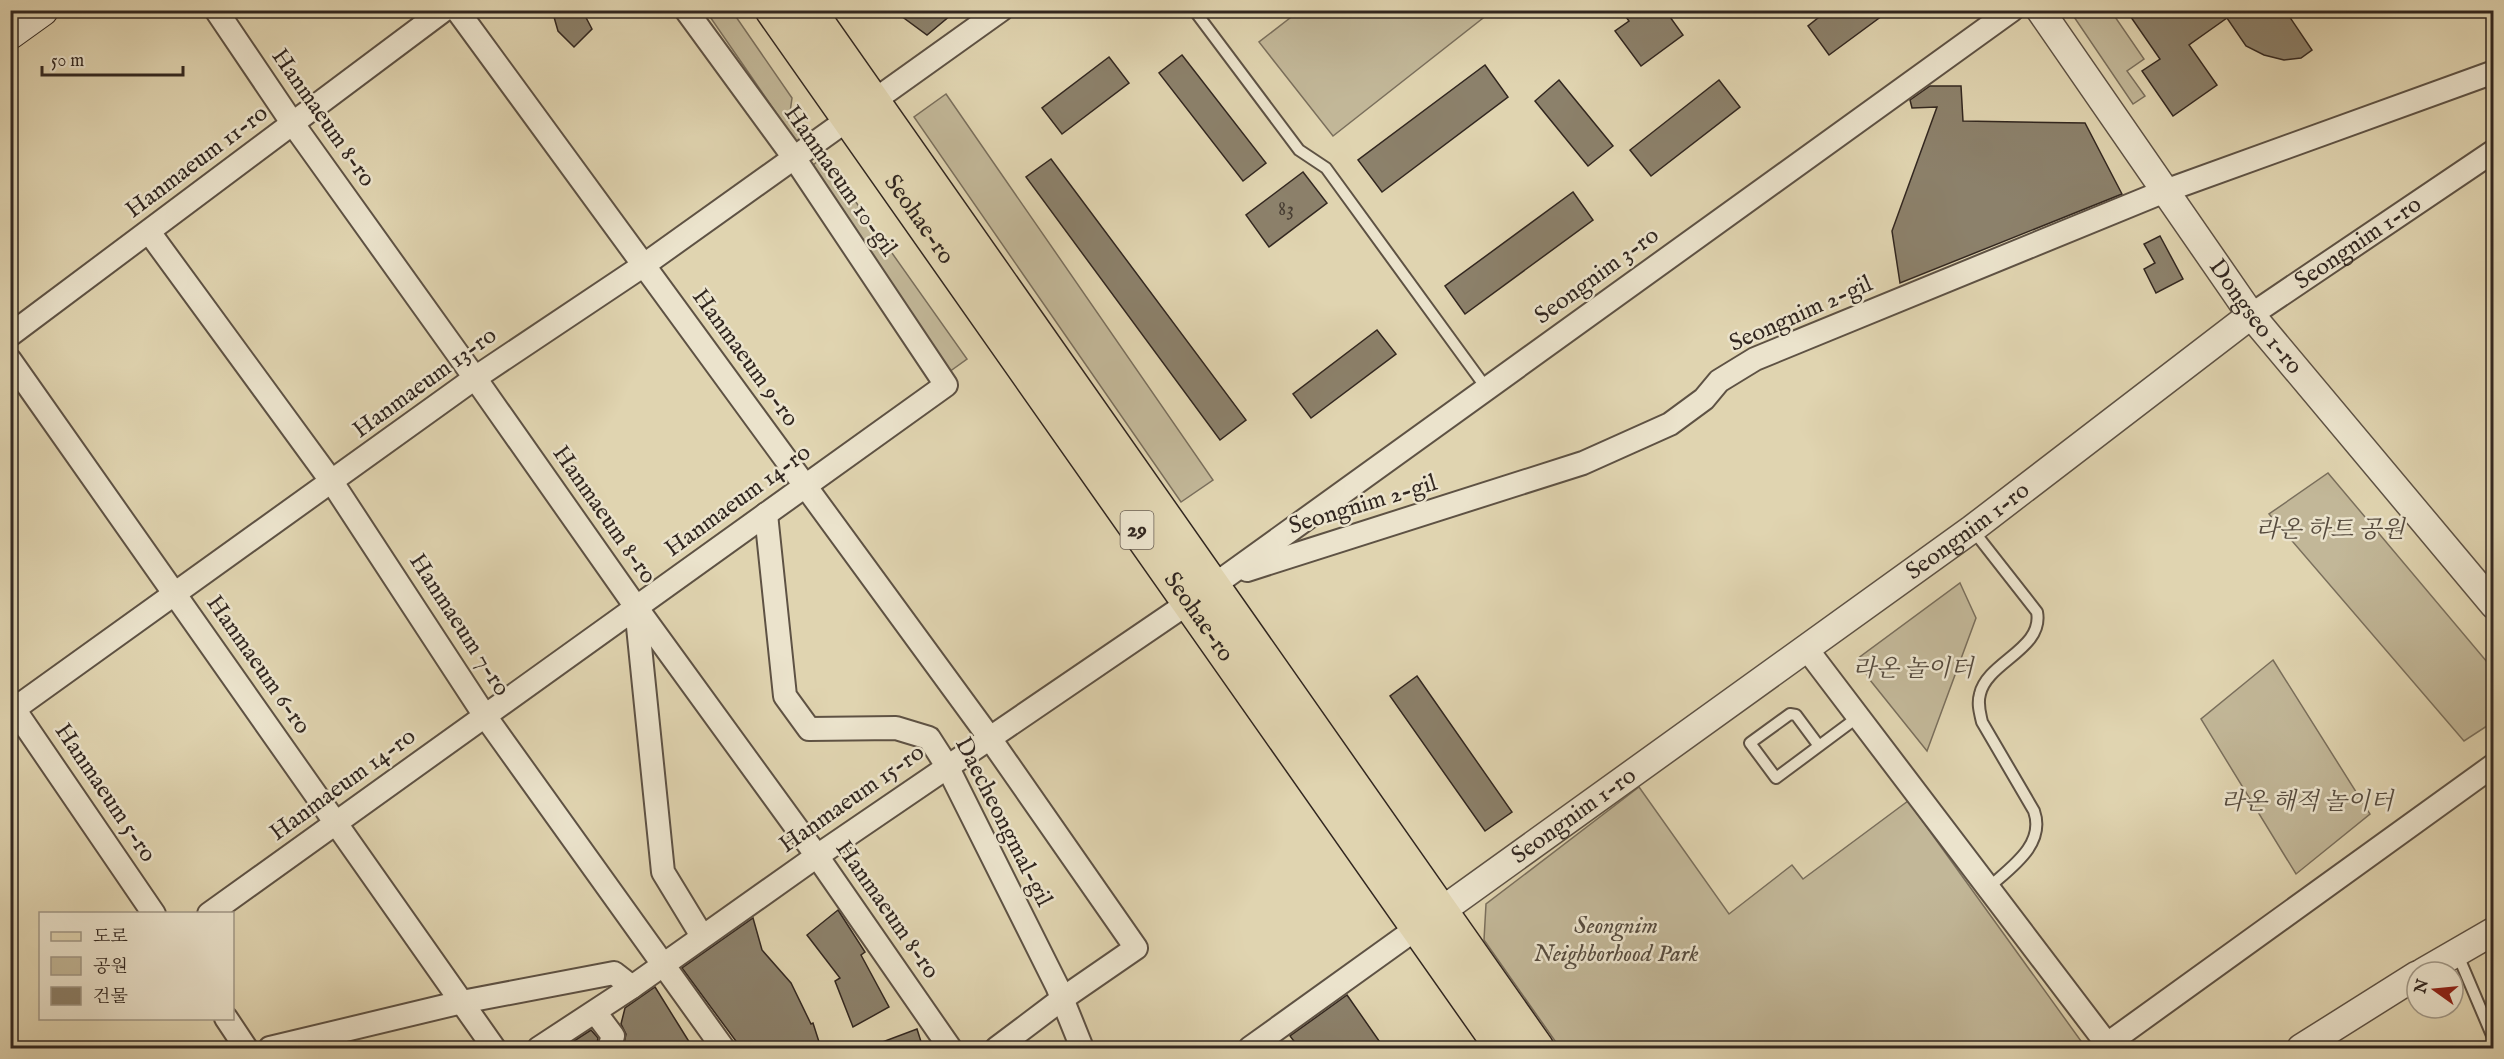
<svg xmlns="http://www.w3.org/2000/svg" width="2504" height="1059" font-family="'IM FELL English','Noto Serif KR',serif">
	<rect width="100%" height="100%" fill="#e0d4b0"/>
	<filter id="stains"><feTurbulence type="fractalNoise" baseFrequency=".00333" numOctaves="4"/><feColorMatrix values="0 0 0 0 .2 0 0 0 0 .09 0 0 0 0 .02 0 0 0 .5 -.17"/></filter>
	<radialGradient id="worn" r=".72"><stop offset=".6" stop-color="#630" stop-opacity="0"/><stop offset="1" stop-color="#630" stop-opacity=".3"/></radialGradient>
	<g fill="#c2b798" stroke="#7a6f5c" stroke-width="1.5">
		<path d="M706,11H732L792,98L789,120L805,140L797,143Z"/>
		<path d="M1299,11V10L1492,11L1333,136L1259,42Z"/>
		<path d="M2070,11H2111L2144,59L2127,71L2145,96L2133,104Z"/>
		<path d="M946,94L1213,480L1181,502L914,117Z"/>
		<path d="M824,157L967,359L949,372L806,170Z"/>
		<path d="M2328,473L2493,669V722L2464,741L2269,514Z"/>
		<path d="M1960,583L1976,618L1927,751L1870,680L1857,659Z"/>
		<path d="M2273,660L2370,814L2296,874L2201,719Z"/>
		<path d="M1639,787L1729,914L1792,865L1803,879L1908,801L2086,1048H1560L1484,940L1486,904Z"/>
	</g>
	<g fill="#8c816b" stroke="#322720" stroke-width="1.5">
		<path d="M552,10H582L592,29L574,47L558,31Z"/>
		<path d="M893,10H957L927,35Z"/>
		<path d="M1621,10H1665L1683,35L1641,66L1615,31L1629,21Z"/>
		<path d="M1828,10H1890L1829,55L1808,26Z"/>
		<path d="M2126,10H2285L2312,50L2301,58L2284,60L2264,55L2246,46L2227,18L2189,45L2217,85L2173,116L2142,71L2160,59Z"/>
		<path d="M1182,55L1266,163L1243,181L1159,73Z"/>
		<path d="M1109,57L1129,83L1062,134L1042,108Z"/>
		<path d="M1485,65L1508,97L1382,192L1358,160Z"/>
		<path d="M1559,80L1613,146L1588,166L1535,101Z"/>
		<path d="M1719,80L1740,107L1651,176L1630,150Z"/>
		<path d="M1930,86H1961L1963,121L2085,123L2122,194L1900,283L1892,231L1937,107L1912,108L1910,100Z"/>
		<path d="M1051,159L1246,420L1220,440L1026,177Z"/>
		<path d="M1303,172L1327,203L1269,247L1246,215Z"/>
		<path d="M1573,192L1593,220L1465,314L1445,286Z"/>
		<path d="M2160,236L2183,279L2156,293L2144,269L2155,263L2144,244Z"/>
		<path d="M1377,330L1396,354L1311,418L1293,394Z"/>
		<path d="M1417,676L1512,812L1485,831L1390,696Z"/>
		<path d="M838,910L865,952L861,955L889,1007L853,1027L835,981L840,978L807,935Z"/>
		<path d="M753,918L762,950L791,983L811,1024L813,1023L820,1045L808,1048H741L682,968Z"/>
		<path d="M655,987L678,1024L693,1048H623L626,1034L621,1024L625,1008Z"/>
		<path d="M1347,995L1384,1048H1299L1290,1036Z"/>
		<path d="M917,1029L923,1048H869V1047Z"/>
		<path d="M591,1030L598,1038L596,1048H563Z"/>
	</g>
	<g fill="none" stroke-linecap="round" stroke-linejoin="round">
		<g stroke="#5e5244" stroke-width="14">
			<g id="service">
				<path d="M1194,10L1299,150L1326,168L1487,389"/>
				<path d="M1972,529L2037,612C2044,649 1987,662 1980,694C1977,704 1980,713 1982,722L2034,811C2046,845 2010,868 1988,888"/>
				<path d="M1819,746L1796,715L1790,714L1750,743L1776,778L1858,717"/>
				<path d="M2457,953L2494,1040"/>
			</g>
		</g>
		<g stroke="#5e5244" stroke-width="26">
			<g id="minor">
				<path d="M216,10L293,124L475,378L636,607L817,856L950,1048"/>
				<path d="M457,10L989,737L1136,948L1062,999L997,1048"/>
				<path d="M149,232L332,482L485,716L723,1048"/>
				<path id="s1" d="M2251,315L2494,151"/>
				<path d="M10,335L444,10"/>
				<path d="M10,360L494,1048"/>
				<path d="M766,514L785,696L809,729L896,728L929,738L947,766L1057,986L1082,1048"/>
				<path d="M1247,570L1583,463L1670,424L1704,399L1719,381L1755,359L2165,191L2494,72"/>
				<path d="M636,607L663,872L702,936"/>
				<path d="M1806,648L2110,1048"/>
				<path d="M10,703L154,914"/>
				<path d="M10,712L475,378L644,265L1001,10"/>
				<path d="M209,914L946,385L795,159L686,10"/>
				<path d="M595,1012L613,1036L609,1048"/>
				<path d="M226,1018L246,1048"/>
				<path d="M2106,1045L2494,765"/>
				<path d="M270,1048L462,1002L614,973L632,987"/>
				<path d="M539,1048L632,987L817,856L1213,586L2012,10"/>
				<path d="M1250,1048L1417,928"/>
			</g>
		</g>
		<g stroke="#5e5244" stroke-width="30">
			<g id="tertiary">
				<path id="s2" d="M2040,10L2251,315L2494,605"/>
				<path id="s3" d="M1426,922L1972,529L2251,315"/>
				<path d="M2423,972L2494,931"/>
				<path d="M2301,1048L2417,975"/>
			</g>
		</g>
		<g stroke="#322720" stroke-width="34">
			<path id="secondary" d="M10,33L42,10"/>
		</g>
		<g stroke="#322720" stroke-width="36">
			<g id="primary">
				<path id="s4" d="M772,10L1502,1048"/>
				<path d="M809,10L1537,1048"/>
			</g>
		</g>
		<use href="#service" stroke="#ebe3cc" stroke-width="10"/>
		<use href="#minor" stroke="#ebe3cc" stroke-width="22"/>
		<use href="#tertiary" stroke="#ebe3cc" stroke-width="27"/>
		<use href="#secondary" stroke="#ebe3cc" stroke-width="32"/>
		<use href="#primary" stroke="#e0d4b0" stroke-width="33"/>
	</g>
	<g text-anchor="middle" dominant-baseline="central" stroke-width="5" stroke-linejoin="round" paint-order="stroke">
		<g font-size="21" fill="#483e33">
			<text x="1286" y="209">83</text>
		</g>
		<rect fill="#ebe3cc" stroke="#6a5f54" stroke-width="1.5" x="1120.5" y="511" width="33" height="38" rx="4.5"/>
		<g font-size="22" font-weight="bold" fill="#322720">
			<text x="1137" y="530">29</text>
		</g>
		<g font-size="24" fill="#322720" stroke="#ebe3cc">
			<text transform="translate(323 118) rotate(55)">Hanmaeum 8-ro</text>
			<text transform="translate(197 162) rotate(-37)">Hanmaeum 11-ro</text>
			<text transform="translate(840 181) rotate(55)">Hanmaeum 10-gil</text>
			<text stroke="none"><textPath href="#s4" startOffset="256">Seohae-ro</textPath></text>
			<text stroke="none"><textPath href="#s1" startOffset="129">Seongnim 1-ro</textPath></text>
			<text transform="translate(1597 276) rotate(-36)">Seongnim 3-ro</text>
			<text transform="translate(1801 314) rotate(-24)">Seongnim 2-gil</text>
			<text stroke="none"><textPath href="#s2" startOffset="375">Dongseo 1-ro</textPath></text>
			<text transform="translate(745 358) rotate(54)">Hanmaeum 9-ro</text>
			<text transform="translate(425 383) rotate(-36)">Hanmaeum 13-ro</text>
			<text transform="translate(738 501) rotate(-36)">Hanmaeum 14-ro</text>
			<text transform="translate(1363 505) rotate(-17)">Seongnim 2-gil</text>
			<text transform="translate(604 515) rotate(55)">Hanmaeum 8-ro</text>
			<text stroke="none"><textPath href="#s3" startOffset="668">Seongnim 1-ro</textPath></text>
			<text stroke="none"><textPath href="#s4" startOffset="742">Seohae-ro</textPath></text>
			<text transform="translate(459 625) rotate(57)">Hanmaeum 7-ro</text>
			<text transform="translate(258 665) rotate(55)">Hanmaeum 6-ro</text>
			<text transform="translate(343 785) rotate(-36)">Hanmaeum 14-ro</text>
			<text transform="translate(105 793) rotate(56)">Hanmaeum 5-ro</text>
			<text transform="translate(852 799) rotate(-35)">Hanmaeum 15-ro</text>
			<text stroke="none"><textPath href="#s3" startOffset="182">Seongnim 1-ro</textPath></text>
			<text transform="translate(1003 822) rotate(63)">Daecheongmal-gil</text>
			<text transform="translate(887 910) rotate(55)">Hanmaeum 8-ro</text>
		</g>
		<g font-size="24" font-style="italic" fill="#564b3e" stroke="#ebe3cc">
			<text x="2330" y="530">라온 하트 공원</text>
			<text x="1913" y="669">라온 놀이터</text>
			<text x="2307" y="802">라온 해적 놀이터</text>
			<text x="1616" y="926">Seongnim<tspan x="1616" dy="28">Neighborhood Park</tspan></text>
		</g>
	</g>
	<rect width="2504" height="1059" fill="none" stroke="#e0d4b0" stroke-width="36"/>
	<rect x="12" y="12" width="2480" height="1035" fill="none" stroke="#322720" stroke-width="3"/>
	<rect x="18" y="18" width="2468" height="1023" fill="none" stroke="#322720" stroke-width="1.5"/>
	<rect x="39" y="912" width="195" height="108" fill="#ebe3cc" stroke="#a19887" stroke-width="1.5"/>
	<rect x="51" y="932" width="30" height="9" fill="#e0d4b0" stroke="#a19887" stroke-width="1.5"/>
	<text x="93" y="942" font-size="18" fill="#322720">도로</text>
	<rect x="51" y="957" width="30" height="18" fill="#c2b798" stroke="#a19887" stroke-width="1.5"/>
	<text x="93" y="972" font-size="18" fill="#322720">공원</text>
	<rect x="51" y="987" width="30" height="18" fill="#8c816b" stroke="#a19887" stroke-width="1.5"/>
	<text x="93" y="1002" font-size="18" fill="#322720">건물</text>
	<g transform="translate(2435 990) rotate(285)"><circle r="28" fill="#ebe3cc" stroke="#a19887" stroke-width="1.5"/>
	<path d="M0-4.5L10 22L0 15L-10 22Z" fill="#8f2418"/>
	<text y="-9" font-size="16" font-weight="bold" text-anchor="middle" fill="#322720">N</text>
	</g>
	<path d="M42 66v9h141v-9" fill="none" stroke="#322720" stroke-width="3"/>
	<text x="51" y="66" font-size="18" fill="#322720" stroke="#ebe3cc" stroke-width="4.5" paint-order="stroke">50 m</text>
	<rect width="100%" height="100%" filter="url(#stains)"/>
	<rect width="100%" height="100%" fill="url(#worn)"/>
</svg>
